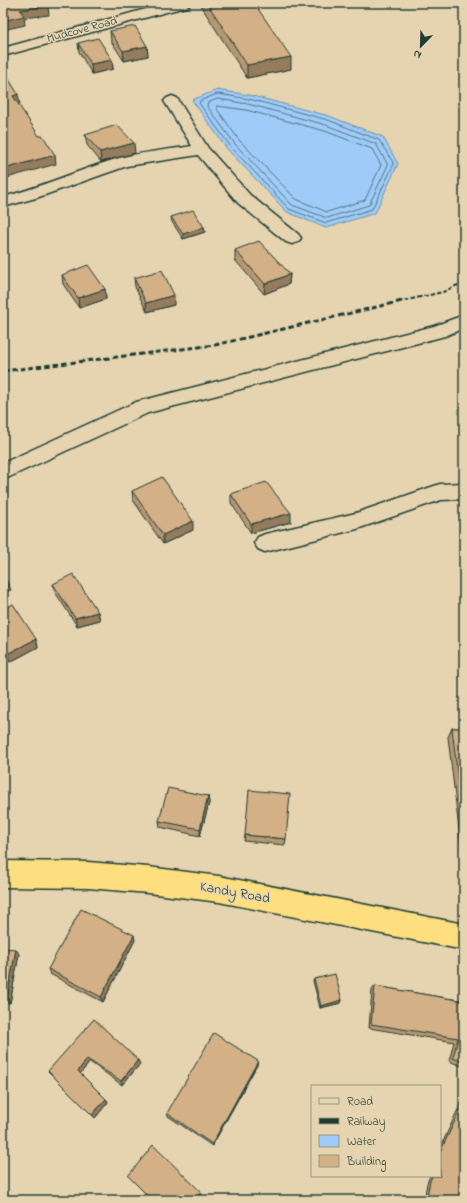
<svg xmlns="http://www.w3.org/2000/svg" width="467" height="1203" font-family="'Indie Flower',sans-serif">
	<rect width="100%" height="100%" fill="#e6d4b1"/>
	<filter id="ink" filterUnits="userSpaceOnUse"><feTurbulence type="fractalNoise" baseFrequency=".025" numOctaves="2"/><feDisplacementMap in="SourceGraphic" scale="8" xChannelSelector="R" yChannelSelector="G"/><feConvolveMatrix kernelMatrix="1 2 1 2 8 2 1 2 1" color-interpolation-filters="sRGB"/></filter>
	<g filter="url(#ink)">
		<path fill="#9ecbf8" stroke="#6b92aa" d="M217,90L249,95L329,116L383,137L398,164L375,213L326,228L287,212L228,150L192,100Z"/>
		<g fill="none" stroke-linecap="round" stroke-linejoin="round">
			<g stroke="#527682" stroke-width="1">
				<path d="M218,94L249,99L328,120L379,140L394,164L372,209L326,223L289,209L231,147L199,103L200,101Z"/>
				<path d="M218,99L248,104L326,125L376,144L388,165L369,205L327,218L292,205L235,144L207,106L208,103Z"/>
				<path d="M217,106L246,110L325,131L372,149L381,165L365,200L327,212L296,199L239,140L217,109Z"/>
			</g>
			<g stroke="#1f3d34" stroke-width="3">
				<g id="minor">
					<path d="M168,3H191L189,6L3,56V48Z"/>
					<path d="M172,96L177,98L208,148L250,195L298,234L301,238L298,242L292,244L286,242L238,203L198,155L127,166L36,198L3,207V197C42,187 78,170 116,159C141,152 167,150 192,146L164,101L167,98Z"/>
					<path d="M464,315V328L445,336L148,413L3,480V463L136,402L434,326Z"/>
					<path d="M464,483V499L441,500L357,529L265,552L258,549L254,543L258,537L265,534L356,513L440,484Z"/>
				</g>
			</g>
			<g stroke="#1f3d34" stroke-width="3">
				<path id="highway" d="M3,861L88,862L148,867L219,876L464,924V950L219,902L148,893L88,888L3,887Z"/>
			</g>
			<use href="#minor" fill="#e6d4b1" fill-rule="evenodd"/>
			<use href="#highway" fill="#fedf80" fill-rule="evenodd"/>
			<path stroke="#1f3d34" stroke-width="2" stroke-dasharray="4.5 2" stroke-linecap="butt" d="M398,302L443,292L464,282"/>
			<path stroke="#1f3d34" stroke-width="3" stroke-dasharray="5.5 3" stroke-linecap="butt" d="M3,371L215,345L402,301"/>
		</g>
		<g fill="#b59772" stroke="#1f3d34">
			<path d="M199,3H254L291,69L247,78Z"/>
			<path d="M110,31L147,46L148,56L124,61L111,41Z"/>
			<path d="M78,43L112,60L113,69L92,74L79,52Z"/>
			<path d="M85,135L135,153L101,162L87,145Z"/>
			<path d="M171,217L204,227L205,232L183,239L172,222Z"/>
			<path d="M235,250L290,274L289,284L264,294L235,260Z"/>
			<path d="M62,275L105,289L106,299L79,308L63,284Z"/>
			<path d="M134,278L174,305L147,312L135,287Z"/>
			<path d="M132,491L193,530L163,544L133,500Z"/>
			<path d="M231,494L291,522L251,533L231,503Z"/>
			<path d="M53,584L98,612L100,620L77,626L55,592Z"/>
			<path d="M3,609L36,639L38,647L10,662L3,651Z"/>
			<path d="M452,728H464V872L448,737Z"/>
			<path d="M208,796L209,803L200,836L160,827L159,821Z"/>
			<path d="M245,835L286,839L285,845L244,841Z"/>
			<path d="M135,940L103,1002L50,974L48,969Z"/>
			<path d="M3,948L19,954L10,1003L3,1002Z"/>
			<path d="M314,979L342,1000L341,1003L320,1008L313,981Z"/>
			<path d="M375,986L464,1001V1067L449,1061L454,1042L369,1028L372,990Z"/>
			<path d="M94,1019L140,1064L122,1085L90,1062L80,1073L106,1099L108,1102L95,1118L51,1074Z"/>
			<path d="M257,1065L212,1146L168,1116L167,1113Z"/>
			<path d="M464,1102V1200H424L427,1183L430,1176H440V1148L460,1105Z"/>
		</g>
		<g fill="#947b5d" stroke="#1f3d34">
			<path d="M48,6L49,15L24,18L25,25L3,30V21L20,10Z"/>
			<path d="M147,46L148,56L124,61L123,51Z"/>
			<path d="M291,57V69L247,78V65Z"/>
			<path d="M112,60L113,69L92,74L91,64Z"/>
			<path d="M18,94L20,104L15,105L13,96Z"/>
			<path d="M134,143L135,153L101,162L100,152Z"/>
			<path d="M55,155L56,164L3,179V169Z"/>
			<path d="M204,227L205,232L183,239V234Z"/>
			<path d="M290,274L289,284L264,294L265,284Z"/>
			<path d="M105,289L106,299L79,308L78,298Z"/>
			<path d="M174,295V305L147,312L146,303Z"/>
			<path d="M291,513V522L251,533V524Z"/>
			<path d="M193,521V530L163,544V535Z"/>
			<path d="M9,585L11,590L3,593V588Z"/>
			<path d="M98,612L100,620L77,626L75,618Z"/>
			<path d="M36,639L38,647L10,662L7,654Z"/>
			<path d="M208,796L209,803L200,836V829Z"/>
			<path d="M134,935L135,940L103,1002L101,997Z"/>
			<path d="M16,949L19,954L10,1003L7,998Z"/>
			<path d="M342,1000L341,1003L320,1008L321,1006Z"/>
			<path d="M87,1059L90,1062L80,1074L78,1071Z"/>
			<path d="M138,1060L140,1064L122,1085L121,1081Z"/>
			<path d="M258,1061L257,1065L212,1146V1144Z"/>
			<path d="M106,1099L108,1102L95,1118L92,1115Z"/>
			<path d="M201,1192L202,1194L197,1200H195Z"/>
		</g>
		<g fill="#d3b085" stroke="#1f3d34">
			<path d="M3,3H40L48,6L20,10L24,16L3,21Z"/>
			<path d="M207,3H254L291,57L247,65Z"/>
			<path d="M135,26L147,46L123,51L110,31Z"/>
			<path d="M98,38L112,60L91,64L78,43Z"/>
			<path d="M3,70L18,94L13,96L39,136H43L55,155L3,169Z"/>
			<path d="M117,125L134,143L100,152L85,135Z"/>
			<path d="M193,210L204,227L183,234L171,217Z"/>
			<path d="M259,241L290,274L265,284L235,250Z"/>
			<path d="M88,265L105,289L78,298L62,275Z"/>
			<path d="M162,270L174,295L146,303L134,278Z"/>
			<path d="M162,477L193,521L163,535L132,491Z"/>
			<path d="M266,482L291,513L251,524L231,494Z"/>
			<path d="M73,574L98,612L75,618L53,584Z"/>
			<path d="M3,575L9,585L3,588Z"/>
			<path d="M13,604L36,639L7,654L3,647V609Z"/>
			<path d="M452,728H464V828Z"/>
			<path d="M168,788L208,796L200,829L159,821Z"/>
			<path d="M249,790L290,794L286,839L245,835Z"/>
			<path d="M81,909L134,935L101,997L48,969Z"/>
			<path d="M3,948L16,949L7,998H3Z"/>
			<path d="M335,974L342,1000L321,1006L314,979Z"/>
			<path d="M375,986L464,1001V1062L453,1058L458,1038L371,1024Z"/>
			<path d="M94,1019L138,1060L121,1081L87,1059L78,1071L106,1099L92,1115L48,1071Z"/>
			<path d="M214,1033L258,1061L212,1144L167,1113Z"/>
			<path d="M464,1102V1200H461L458,1198L457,1200H426L430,1181L432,1176H440V1152Z"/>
			<path d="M153,1145L201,1192L195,1200H152L128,1176Z"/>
		</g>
	</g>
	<g text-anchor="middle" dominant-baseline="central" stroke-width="3" stroke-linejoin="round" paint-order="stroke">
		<g font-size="12" fill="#1f3d34" stroke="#e6d4b1">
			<text transform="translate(82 30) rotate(-15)">Mudcove Road</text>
		</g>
		<g font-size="14" fill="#1f3d34" stroke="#e6d4b1">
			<text transform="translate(235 893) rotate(10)">Kandy Road</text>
		</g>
	</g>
	<rect width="467" height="1203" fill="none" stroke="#e6d4b1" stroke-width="16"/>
	<rect x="8" y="8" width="451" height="1187" fill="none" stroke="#1f3d34" stroke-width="1.5" filter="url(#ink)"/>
	<rect x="311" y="1085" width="130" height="92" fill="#e6d4b1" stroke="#96987f"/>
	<rect x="319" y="1098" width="20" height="6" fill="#e6d4b1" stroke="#96987f"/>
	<text x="347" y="1105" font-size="12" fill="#1f3d34">Road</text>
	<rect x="319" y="1118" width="20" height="6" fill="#1f3d34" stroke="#96987f"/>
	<text x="347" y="1125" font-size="12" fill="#1f3d34">Railway</text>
	<rect x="319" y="1135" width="20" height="12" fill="#9ecbf8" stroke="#96987f"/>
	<text x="347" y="1145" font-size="12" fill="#1f3d34">Water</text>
	<rect x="319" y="1155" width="20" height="12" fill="#d3b085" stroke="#96987f"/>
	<text x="347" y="1165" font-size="12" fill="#1f3d34">Building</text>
	<g transform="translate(421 46) rotate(203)" stroke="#e6d4b1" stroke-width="3" paint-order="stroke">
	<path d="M0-3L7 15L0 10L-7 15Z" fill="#1f3d34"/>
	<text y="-6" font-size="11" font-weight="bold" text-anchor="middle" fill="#1f3d34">N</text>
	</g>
</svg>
